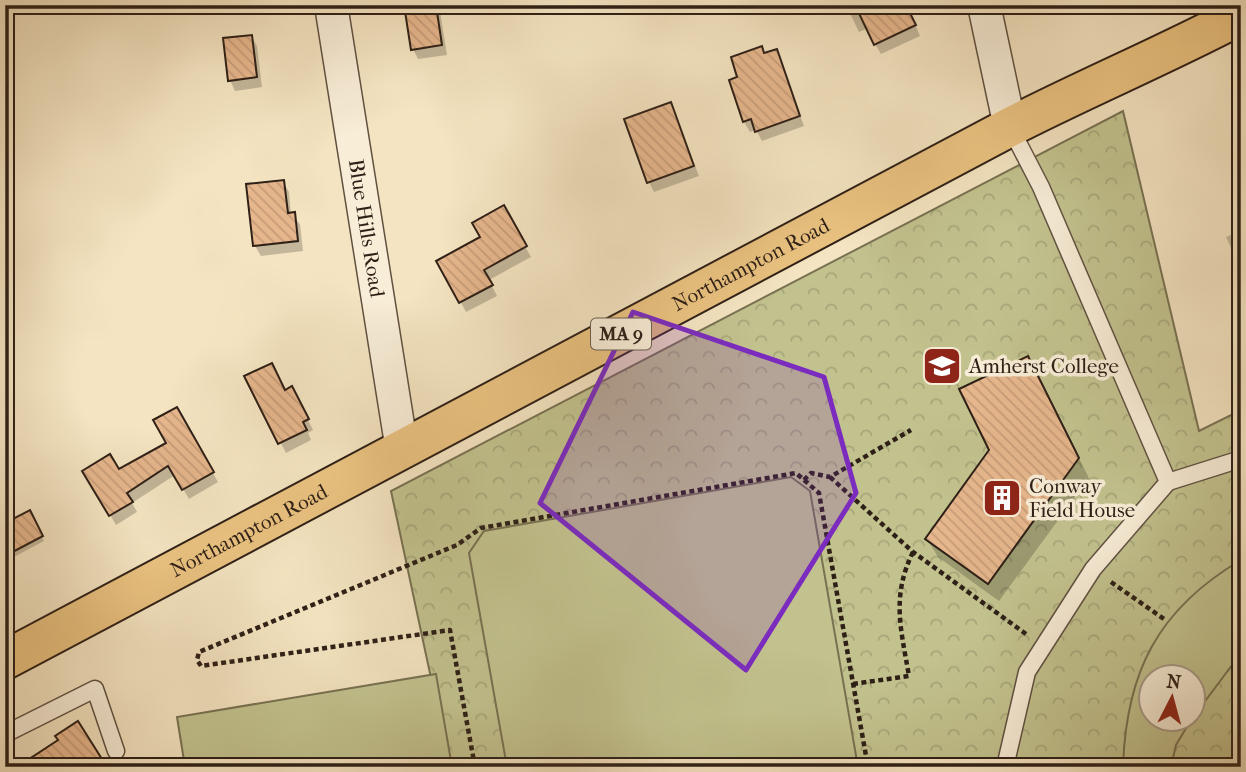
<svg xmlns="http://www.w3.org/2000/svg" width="1246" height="772" font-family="'IM FELL French Canon',serif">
	<defs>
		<pattern id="forest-crowns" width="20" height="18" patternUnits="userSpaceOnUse" patternTransform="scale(1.75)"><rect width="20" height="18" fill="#c2c28e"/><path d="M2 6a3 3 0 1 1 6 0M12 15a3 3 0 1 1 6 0" fill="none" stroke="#a7a67a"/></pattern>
		<pattern id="building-back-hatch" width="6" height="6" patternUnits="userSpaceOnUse" patternTransform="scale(1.75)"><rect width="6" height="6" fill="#e6b68c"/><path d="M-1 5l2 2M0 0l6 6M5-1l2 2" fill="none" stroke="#c69c78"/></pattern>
	</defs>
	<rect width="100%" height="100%" fill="#f4e4c1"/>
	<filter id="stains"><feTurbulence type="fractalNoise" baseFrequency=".00286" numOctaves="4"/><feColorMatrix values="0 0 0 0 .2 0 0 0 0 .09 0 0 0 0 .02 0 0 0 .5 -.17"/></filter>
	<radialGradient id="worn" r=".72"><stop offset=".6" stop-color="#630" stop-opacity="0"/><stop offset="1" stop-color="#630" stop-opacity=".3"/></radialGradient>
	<path fill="url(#forest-crowns)" stroke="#787152" stroke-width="2" fill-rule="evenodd" d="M1123,111L1199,431L1241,410V767H450L391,491ZM1152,678H1194V720H1152Z"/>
	<g fill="#c2c28e" stroke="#787152" stroke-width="2">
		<path d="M791,477L810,491L858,767H507L469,553L484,531Z"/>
		<path d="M1241,560V653L1194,716V678H1152V720H1191L1176,745L1171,767H1123C1126,672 1158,609 1241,560Z"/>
		<path d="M436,674L452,767H185L177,717Z"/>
	</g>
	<g fill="#0003">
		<path d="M406,5H439L447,55L418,59L413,49Z"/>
		<path d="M846,5H907L920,36L881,54L866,29L859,32Z"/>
		<path d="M251,36L257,46L262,87L235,91L230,80Z"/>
		<path d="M776,51L804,126L762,141L756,130L750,132L744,122L731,81L739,78L765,54Z"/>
		<path d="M671,104L699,176L654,192L649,182Z"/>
		<path d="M283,182L289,192L291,215L300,224L303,251L261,256L255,246L248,186Z"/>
		<path d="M503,207L531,257L489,280L497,296L466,312L439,262L483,238Z"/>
		<path d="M1241,231V270L1226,237Z"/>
		<path d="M1028,358L1089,478L999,601L938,557L927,539L991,450Z"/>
		<path d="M247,377L297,398L313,430L308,433L311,440L286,453Z"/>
		<path d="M176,409L218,482L189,499L175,475L132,503L137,512L116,525L85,471H118L168,443Z"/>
		<path d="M29,512L44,541L14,557L5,540Z"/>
	</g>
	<g fill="url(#building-back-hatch)" stroke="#2e2017" stroke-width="2">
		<path d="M404,5H436L442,45L411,50Z"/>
		<path d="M855,5H906L916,25L874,45Z"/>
		<path d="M252,35L257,77L228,81L223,38Z"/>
		<path d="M762,46L764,53L777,49L800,116L755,132L751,119L743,122L729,80L737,77L731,57Z"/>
		<path d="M671,102L694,166L647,183L624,119Z"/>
		<path d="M284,180L288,213L295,212L298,241L253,246L246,184Z"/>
		<path d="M504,205L527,246L484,270L493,285L459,303L436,261L480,237L472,223Z"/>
		<path d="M1028,356L1079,458L988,584L925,539L989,450L959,389Z"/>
		<path d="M272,363L285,390L292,386L309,419L303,422L307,430L278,444L244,376Z"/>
		<path d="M177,407L214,472L182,490L168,466L127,493L133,502L109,516L82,471L110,454L119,469L166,443L153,420Z"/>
		<path d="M30,510L43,536L5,556V523Z"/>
		<path d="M78,721L107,767H17L58,740L55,736Z"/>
	</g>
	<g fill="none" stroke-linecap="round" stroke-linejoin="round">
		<g stroke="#605142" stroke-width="19">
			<g id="service">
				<path d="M1168,482L1241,459"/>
				<path d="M5,734L95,689L116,751"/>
				<path d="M1005,767L1027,672L1093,569L1168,482L1041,187L1010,127"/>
			</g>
		</g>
		<g stroke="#605142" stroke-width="35">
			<g id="minor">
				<path id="s1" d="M331,5L402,450"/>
				<path d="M984,5L1010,127"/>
			</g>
		</g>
		<g stroke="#2e2017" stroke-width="42">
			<g id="trunk">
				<path id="s2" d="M5,660L1010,127C1086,88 1165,55 1241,15"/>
			</g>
		</g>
		<g stroke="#2e2017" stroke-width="4.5" stroke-dasharray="5 3.5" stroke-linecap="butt">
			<path d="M830,477L913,552L1026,634"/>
			<path d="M804,480L811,473L830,477L911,430"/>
			<path d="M1111,582L1164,619"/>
			<path d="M853,684L909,676C901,629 891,597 913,552"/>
			<path d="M475,767L450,630L201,666L197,660L199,652L457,545L481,528L796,473L819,493L868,767"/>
		</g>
		<use href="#service" stroke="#f8edd7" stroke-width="16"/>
		<use href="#minor" stroke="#f8edd7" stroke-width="32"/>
		<use href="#trunk" stroke="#eac280" stroke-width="38"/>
	</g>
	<path fill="#7b2cbf" fill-opacity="0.2" stroke="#7b2cbf" stroke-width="5" stroke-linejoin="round" d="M633,312L824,377L856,493L746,670L540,503Z"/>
	<defs>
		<g id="university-square" transform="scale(2.0125)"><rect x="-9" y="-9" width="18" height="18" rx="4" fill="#8f2418" stroke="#f8edd7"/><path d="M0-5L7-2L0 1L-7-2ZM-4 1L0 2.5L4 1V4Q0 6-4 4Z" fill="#fff"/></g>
		<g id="building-square" transform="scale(2.0125)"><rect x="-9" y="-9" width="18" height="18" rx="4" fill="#8f2418" stroke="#f8edd7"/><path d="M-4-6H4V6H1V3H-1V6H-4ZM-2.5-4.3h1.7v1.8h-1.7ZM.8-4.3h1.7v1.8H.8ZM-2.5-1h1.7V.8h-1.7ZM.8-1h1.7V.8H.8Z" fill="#fff"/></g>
	</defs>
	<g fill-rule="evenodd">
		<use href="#university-square" x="942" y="366"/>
		<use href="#building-square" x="1002" y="498"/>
	</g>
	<g text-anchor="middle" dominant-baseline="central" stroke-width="7" stroke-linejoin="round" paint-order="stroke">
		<rect fill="#f8edd7" stroke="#6b5e51" stroke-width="2" x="591" y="318.5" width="60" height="31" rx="5"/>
		<g font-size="19" font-weight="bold" fill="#2e2017">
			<text x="621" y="334">MA 9</text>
		</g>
		<g font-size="21" fill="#2e2017" stroke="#f8edd7">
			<text stroke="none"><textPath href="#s1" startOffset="226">Blue Hills Road</textPath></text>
			<text stroke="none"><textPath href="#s2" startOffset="844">Northampton Road</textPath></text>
			<text stroke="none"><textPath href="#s2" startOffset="276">Northampton Road</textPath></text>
		</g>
		<g font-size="21" fill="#2e2017" stroke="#f8edd7" text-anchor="start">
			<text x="969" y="366">Amherst College</text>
			<text x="1029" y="486">Conway<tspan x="1029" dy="24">Field House</tspan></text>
		</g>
	</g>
	<rect width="1246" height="772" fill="none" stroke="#f4e4c1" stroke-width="28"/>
	<rect x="7" y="7" width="1232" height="758" fill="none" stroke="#2e2017" stroke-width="3.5"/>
	<rect x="14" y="14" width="1218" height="744" fill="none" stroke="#2e2017" stroke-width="2"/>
	<g transform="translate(1172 698) rotate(6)"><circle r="33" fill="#f8edd7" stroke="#a79b8a" stroke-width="2"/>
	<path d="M0-5L12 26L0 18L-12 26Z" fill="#8f2418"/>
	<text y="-10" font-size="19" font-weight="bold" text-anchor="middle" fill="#2e2017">N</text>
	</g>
	<rect width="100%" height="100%" filter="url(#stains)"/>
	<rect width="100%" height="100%" fill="url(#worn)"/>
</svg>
